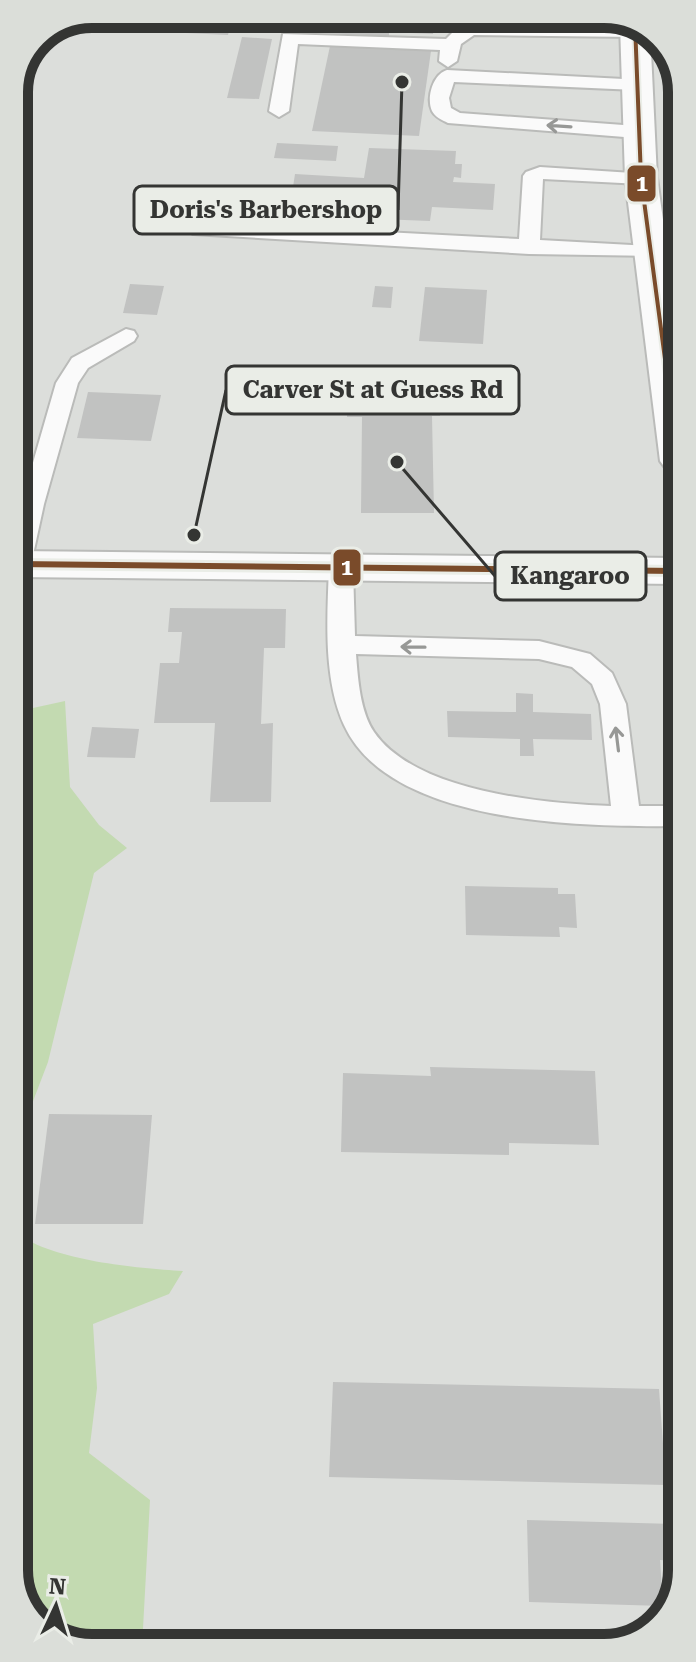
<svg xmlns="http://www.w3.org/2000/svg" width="696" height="1662" font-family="'Roboto Serif',serif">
	<rect width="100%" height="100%" fill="#dcdedb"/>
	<g fill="#c3dab1">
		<path d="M65,701L70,787L99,825L127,848L94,873L48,1062L17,1143L16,722L33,708Z"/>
		<path d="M17,1233C53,1261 137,1268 183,1271L169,1294L93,1324L97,1388L89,1453L150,1500L142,1647L86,1648L44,1632L18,1595Z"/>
	</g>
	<g fill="#c1c2c1">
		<path d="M191,14H233L228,35L186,33Z"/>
		<path d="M299,14H435L433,34L389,32V36L302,32L305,20H298Z"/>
		<path d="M242,37L272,39L259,99L227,98Z"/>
		<path d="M330,46L431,51L419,136L312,131Z"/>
		<path d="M277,143L338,146L336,161L274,158Z"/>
		<path d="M369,148L456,151L455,164H462L461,178L454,177L453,182L495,184L493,210L432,207L430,221L379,219L381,204L291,200L295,174L364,178Z"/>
		<path d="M130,284L164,286L157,315L123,313Z"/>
		<path d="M375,286L393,287L391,308L372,307Z"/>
		<path d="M425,287L487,290L483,344L419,341Z"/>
		<path d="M348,376L439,377L440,416H432L434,513H361L362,417H347Z"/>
		<path d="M88,392L161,395L151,441L77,438Z"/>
		<path d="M170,608L286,609L285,648H264L261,724L273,723L271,802H210L215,723H154L160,663H179L182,632H168Z"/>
		<path d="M516,693L533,694V712L591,714L592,740L533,739L534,756H520V739L448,737L447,711L516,712Z"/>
		<path d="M92,727L139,729L135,758L87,757Z"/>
		<path d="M465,886L558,888V894H575L577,928L559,927L560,937L466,935Z"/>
		<path d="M430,1067L595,1071L599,1145L509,1143V1155L341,1152L343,1073L431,1076Z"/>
		<path d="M49,1114L152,1115L143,1224H35Z"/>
		<path d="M333,1382L659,1389L666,1485L329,1477Z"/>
		<path d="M527,1520L675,1524L678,1561L660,1560L663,1606L529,1602Z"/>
	</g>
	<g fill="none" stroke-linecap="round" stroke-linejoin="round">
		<g stroke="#babbb9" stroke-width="4">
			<g id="lane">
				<path d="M471,23L635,25L644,31L635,37L474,35L461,44L457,61L448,67L439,61L440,50L298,44L289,111L279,117L269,111L283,34L446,39L454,31Z"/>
				<path d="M447,70L643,80L646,84L643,88L636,90L454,82L449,98L451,108L460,113L637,126L647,132L637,138L448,123C442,120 435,117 432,111C426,98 433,74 447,70Z"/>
				<path d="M540,167L648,174L651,178L648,182L641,184L543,179L540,240L650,246L661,252L657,256L529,254L193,234L183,228L193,222L519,239L523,176L526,172Z"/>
				<path d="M126,329L134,331L137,336L134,341L88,368L78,383L44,504L31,564L28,570L15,571V525L56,383L72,358Z"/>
				<path d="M341,560L350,562L353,568L355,636L539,641L590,654L612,673L626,704L639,806H680V826C586,827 390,826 344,725C323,679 327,617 329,568L332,562ZM356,654L539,659L572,667L592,684L600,704L611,806C545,804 415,792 374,732C360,711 358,679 356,654Z"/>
			</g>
		</g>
		<g stroke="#babbb9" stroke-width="4">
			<g id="secondary">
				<path d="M624,20L650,30L657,178L679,330V473L666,469L660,461L625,178L620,24Z"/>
				<path d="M15,551L679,558V584L15,577Z"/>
			</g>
		</g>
		<use href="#lane" fill="#fafafa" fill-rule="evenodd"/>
		<use href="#secondary" fill="#fafafa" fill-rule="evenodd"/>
		<g stroke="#eaede7" stroke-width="8">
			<path id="bus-1-far1" d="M635,24L641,178L674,427"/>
		</g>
		<g stroke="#eaede7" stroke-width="12">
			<g id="bus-1">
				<path d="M674,425L679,461"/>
				<path d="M15,564L679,571"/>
			</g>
		</g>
		<use href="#bus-1-far1" stroke="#7a4b2a" stroke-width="4"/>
		<use href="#bus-1" stroke="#7a4b2a" stroke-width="6"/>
	</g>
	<defs><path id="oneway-shaft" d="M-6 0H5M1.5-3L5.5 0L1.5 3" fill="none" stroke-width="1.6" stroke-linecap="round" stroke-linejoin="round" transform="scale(2)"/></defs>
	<g stroke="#979896">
		<use href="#oneway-shaft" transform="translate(559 126) rotate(-176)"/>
		<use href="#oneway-shaft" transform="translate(413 647) rotate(-179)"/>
		<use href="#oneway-shaft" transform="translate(617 739) rotate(-97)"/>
	</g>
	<path d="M0 0H696V1662H0ZM92 28H604A64 64 0 0 1 668 92V1570A64 64 0 0 1 604 1634H92A64 64 0 0 1 28 1570V92A64 64 0 0 1 92 28Z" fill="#dbded9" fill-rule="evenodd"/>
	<path fill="none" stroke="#343533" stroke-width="10" d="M92 28H604A64 64 0 0 1 668 92V1570A64 64 0 0 1 604 1634H92A64 64 0 0 1 28 1570V92A64 64 0 0 1 92 28Z"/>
	<path fill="none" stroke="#343533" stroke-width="3" d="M402 82L398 210M194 535L226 390M397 462L495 576"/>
	<g fill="#343533" stroke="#eaede7" stroke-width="3">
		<circle cx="402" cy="82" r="8"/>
		<circle cx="194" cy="535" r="8"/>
		<circle cx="397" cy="462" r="8"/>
	</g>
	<g fill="#eaede7" stroke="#343533" stroke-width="3">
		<rect x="134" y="186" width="264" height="48" rx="8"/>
		<rect x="226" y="366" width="293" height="48" rx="8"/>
		<rect x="495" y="552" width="151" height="48" rx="8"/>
	</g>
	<g font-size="24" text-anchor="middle" font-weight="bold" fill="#343533">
		<text x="266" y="218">Doris's Barbershop</text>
		<text x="373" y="398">Carver St at Guess Rd</text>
		<text x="570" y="584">Kangaroo</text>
	</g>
	<g stroke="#eaede7" stroke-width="3">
		<rect x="626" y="164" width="31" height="39" rx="8" fill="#7a4b2a"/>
		<rect x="332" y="548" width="30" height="39" rx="8" fill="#7a4b2a"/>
	</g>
	<g font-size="22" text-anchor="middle" font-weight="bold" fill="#fff">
		<text x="642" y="191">1</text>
		<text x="347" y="575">1</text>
	</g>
	<g transform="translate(56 1606) rotate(4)" stroke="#eaede7" stroke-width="6" paint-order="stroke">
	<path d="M0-6L14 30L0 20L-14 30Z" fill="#343533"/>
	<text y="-12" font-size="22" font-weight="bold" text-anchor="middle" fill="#343533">N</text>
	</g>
</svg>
